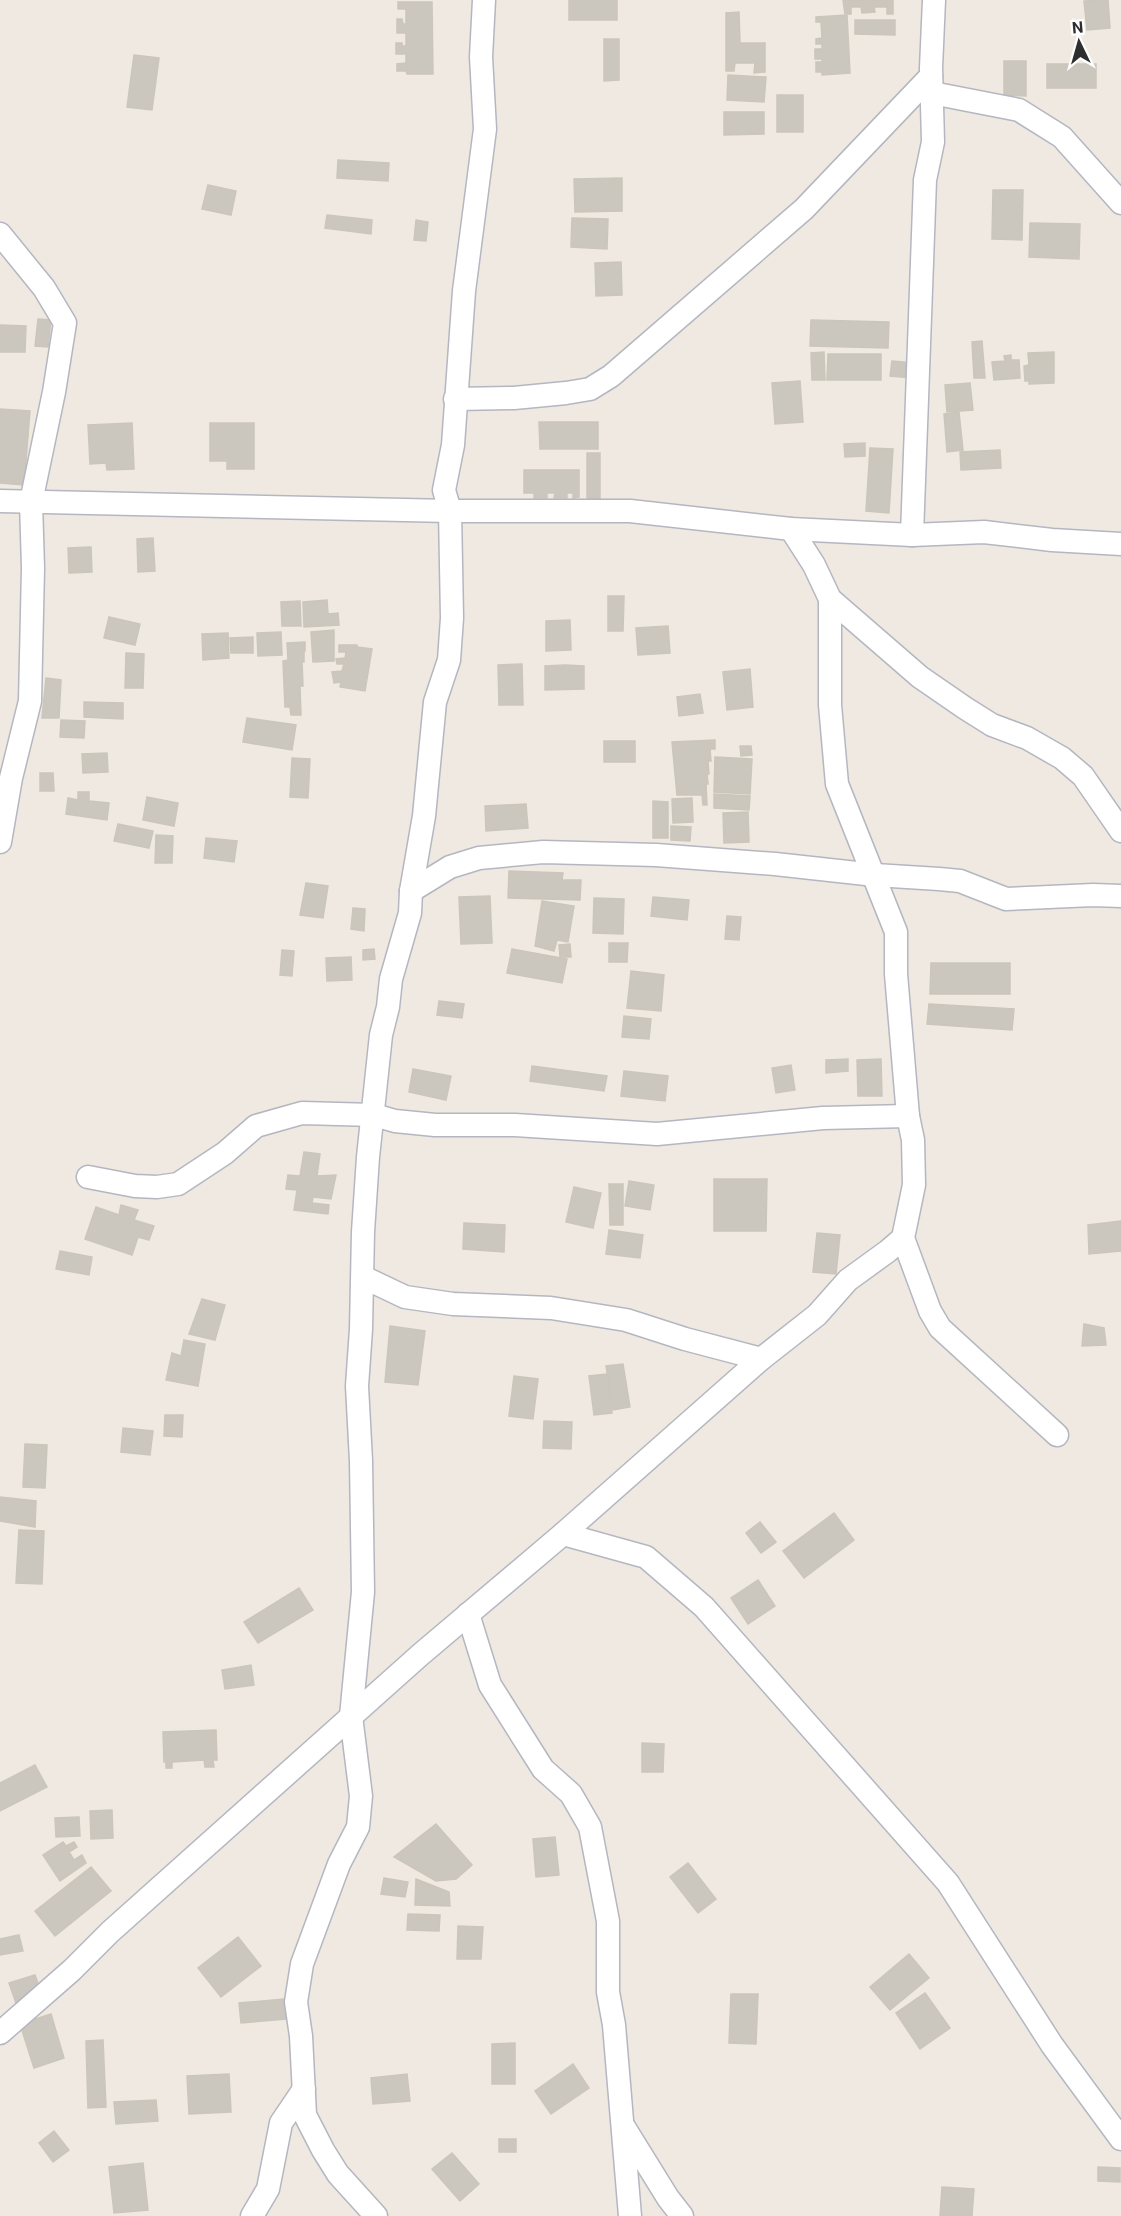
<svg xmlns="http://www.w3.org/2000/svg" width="1121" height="2216" font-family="Roboto,sans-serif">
	<rect width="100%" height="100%" fill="#efe9e1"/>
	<g fill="#cbc7bf" stroke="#cbc5ba" stroke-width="1.5">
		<rect x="569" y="0" width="48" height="20"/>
		<path d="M843,0H893V14H887V7H874L875,12L862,13L861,7H851V14H845Z"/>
		<path d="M1108,0L1110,28L1087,30L1084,1Z"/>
		<path d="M398,2H432L433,74H407L406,71H397V64L406,63V54H396V43H402V46H406V33H397V19H402L403,24H406V9H398Z"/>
		<path d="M739,12L740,43H765V72L754,73L755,63H735L734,71H726V13Z"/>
		<path d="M847,15L850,73L822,75V72H816V62H822V59H815V49H822V44H816V39L822,38L821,22H816V17Z"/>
		<path d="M855,20H895V35L855,34Z"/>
		<path d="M604,39H619V80L604,81Z"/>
		<path d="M134,55L159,58L152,110L127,107Z"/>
		<path d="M1004,61H1026V96L1004,95Z"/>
		<rect x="1047" y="64" width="49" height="24"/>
		<path d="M728,75L766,77L764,102L727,100Z"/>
		<rect x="777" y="95" width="26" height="37"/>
		<path d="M724,112H764V134L724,135Z"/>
		<path d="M338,160L389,163L388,181L337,178Z"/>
		<path d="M622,178V211L575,212L574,179Z"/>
		<path d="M208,185L236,191L231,215L202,209Z"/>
		<path d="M993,190H1023L1022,240L992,239Z"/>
		<path d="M327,215L372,220L371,234L325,228Z"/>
		<path d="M572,218L608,219L607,249L571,247Z"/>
		<path d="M416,220L428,222L426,241L414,240Z"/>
		<path d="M1030,223L1080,224L1079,259L1029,257Z"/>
		<path d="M621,262L622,295L596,296L595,263Z"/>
		<path d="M38,319L51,320L48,347L35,346Z"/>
		<path d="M811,320L889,322L888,348L810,346Z"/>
		<path d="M0,325L26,326L25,352H0Z"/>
		<path d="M982,341L985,378H974L972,342Z"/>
		<path d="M824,352L825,380H812L811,353Z"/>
		<path d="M1054,352V383L1029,384V381H1025L1024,366L1029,365L1028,353Z"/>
		<path d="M828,354H881V380H827Z"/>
		<path d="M1011,355V360H1019L1020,378L994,380L992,362L1005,361L1004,356Z"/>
		<path d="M892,361L914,363L913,378L890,376Z"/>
		<path d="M800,381L803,422L775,424L772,383Z"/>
		<path d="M970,383L973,410L947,412L945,385Z"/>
		<path d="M0,409L30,411L24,485L0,483Z"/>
		<path d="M959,412L963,450L947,452L944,414Z"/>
		<path d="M539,422H598V449H540Z"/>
		<path d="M132,423L134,469L107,470L106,463L90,464L88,425Z"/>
		<path d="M210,423H254V469H227V461H210Z"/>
		<path d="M865,443V456L845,457L844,444Z"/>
		<path d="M870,448L893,449L889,513L866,511Z"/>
		<path d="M1000,450L1001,468L961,470L960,452Z"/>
		<rect x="587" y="453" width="13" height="46"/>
		<path d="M524,470H579V497L573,498V493H567V498H554L555,493H547V498H534V493H524Z"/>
		<path d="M153,538L155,571L138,572L137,539Z"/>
		<path d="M91,547L92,572L69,573L68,548Z"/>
		<path d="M608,596H624L623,631H608Z"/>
		<path d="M327,600L328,614L338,613L339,625L304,627L303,602Z"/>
		<path d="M300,601L301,626H282L281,602Z"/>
		<path d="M109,617L140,624L135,645L104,638Z"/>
		<path d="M570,620L571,650L546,651V621Z"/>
		<path d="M668,626L670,653L638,655L636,628Z"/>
		<path d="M334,630V661L313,662L311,632Z"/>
		<path d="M281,632L282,655L258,656L257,633Z"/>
		<path d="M228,633L229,658L203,660L202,634Z"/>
		<path d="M253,637V653H231L230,638Z"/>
		<path d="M305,642V651H301L304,652V662H302L303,686H300L301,715H291L290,707H285L283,661L288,660L287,643Z"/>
		<path d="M339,645H357V647L372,649L365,691L340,687L341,682L334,683L332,672L342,671L344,664H337L336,659L345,658L346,652H339Z"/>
		<path d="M126,653L144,654L143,688H125Z"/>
		<path d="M522,664L523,705H499L498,665Z"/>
		<path d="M565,665L584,666V689L545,690V666Z"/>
		<path d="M750,669L753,707L727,710L723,672Z"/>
		<path d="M46,678L61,680L59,718H42Z"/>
		<path d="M700,694L703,713L679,716L677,697Z"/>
		<path d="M84,702L123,703V719L84,717Z"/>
		<path d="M247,718L296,725L292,750L243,742Z"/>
		<path d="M61,720L85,721L84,738L60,737Z"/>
		<path d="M715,740V749H710L711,761H708L709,774H707L708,784H706L707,805H703L702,795H677L672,742Z"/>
		<rect x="604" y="741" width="31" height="21"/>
		<path d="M740,746H751L752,755L741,756Z"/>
		<path d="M107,753L108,772L83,773L82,754Z"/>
		<path d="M715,757L752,759L750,794L714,792Z"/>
		<path d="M292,758L310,759L308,798L290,797Z"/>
		<path d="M40,773H53L54,791H40Z"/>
		<path d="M78,792H89V801L109,803L107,820L66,814L68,798L78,800Z"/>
		<path d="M714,794L750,796L749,810L714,808Z"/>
		<path d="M147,797L178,803L174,826L143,820Z"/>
		<path d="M692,798L693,822L673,823L672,799Z"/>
		<path d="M653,801L668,802V838H653Z"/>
		<path d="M526,804L528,828L486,831L485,806Z"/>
		<path d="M748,812L749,842L724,843L723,813Z"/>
		<path d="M118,824L153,831L149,848L114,841Z"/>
		<path d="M671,826L691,827L690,841L671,840Z"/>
		<path d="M156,835L173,836L172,863H155Z"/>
		<path d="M206,838L237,841L234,862L204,858Z"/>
		<path d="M509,871L563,873L562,880H581L580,900L508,898Z"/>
		<path d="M306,883L328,886L323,918L300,915Z"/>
		<path d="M490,896L492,943L461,944L459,897Z"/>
		<path d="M653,897L689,900L687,920L651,916Z"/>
		<path d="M594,898L624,899L623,934L593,933Z"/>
		<path d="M542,901L574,906L568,942L557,940L554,951L535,946Z"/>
		<path d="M353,908L365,909L364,931L351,929Z"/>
		<path d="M727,916L741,917L739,940L725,939Z"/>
		<path d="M609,943H628L627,962H609Z"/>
		<path d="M570,944L571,957H560L559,945Z"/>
		<path d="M374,949L375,959L363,960V950Z"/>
		<path d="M512,949L567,959L562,983L507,973Z"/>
		<path d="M282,950L294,951L292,976L280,975Z"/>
		<path d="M351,957L352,980L327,981L326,958Z"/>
		<path d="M931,963H1010V994H930Z"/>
		<path d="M631,971L664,975L661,1011L627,1008Z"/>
		<path d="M439,1001L464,1004L462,1018L437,1015Z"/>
		<path d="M929,1004L1014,1009L1012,1030L927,1024Z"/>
		<path d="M624,1016L651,1019L649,1039L622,1037Z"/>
		<path d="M848,1059V1071L826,1073V1060Z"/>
		<path d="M881,1059L882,1096H858L857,1060Z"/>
		<path d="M791,1065L795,1090L776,1093L772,1068Z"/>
		<path d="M532,1066L607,1076L604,1091L530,1081Z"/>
		<path d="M413,1069L451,1076L446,1100L409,1092Z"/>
		<path d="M624,1071L668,1076L665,1101L621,1096Z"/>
		<path d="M304,1152L320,1154L317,1176L336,1175L331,1199L313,1197L312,1203L329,1205L328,1214L294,1210L297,1190L286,1189L288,1175L300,1176Z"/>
		<path d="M714,1179H767L766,1231H714Z"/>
		<path d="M629,1181L654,1185L650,1210L625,1206Z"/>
		<path d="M609,1184H623V1225H610Z"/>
		<path d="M574,1187L601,1193L593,1228L566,1222Z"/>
		<path d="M121,1205L138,1210L134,1220L154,1226L149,1240L138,1237L132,1255L85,1239L96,1207L119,1215Z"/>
		<path d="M1121,1221V1251L1089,1254L1088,1225Z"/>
		<path d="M464,1223L505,1225L504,1252L463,1249Z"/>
		<path d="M609,1230L643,1235L640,1258L606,1254Z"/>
		<path d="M817,1233L840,1235L836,1274L813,1272Z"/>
		<path d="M60,1251L92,1257L89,1275L56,1269Z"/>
		<path d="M202,1299L225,1305L215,1340L189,1334Z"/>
		<path d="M1084,1324L1104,1328L1106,1345L1082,1346Z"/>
		<path d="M390,1326L425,1331L418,1385L385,1382Z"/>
		<path d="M184,1340L205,1344L198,1386L166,1380L172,1353L181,1356Z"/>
		<path d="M623,1364L630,1407L613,1410L606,1366Z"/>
		<path d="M607,1374L612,1413L594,1415L589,1376Z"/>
		<path d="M514,1376L538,1379L533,1419L509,1416Z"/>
		<path d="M165,1415H183L182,1437L164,1436Z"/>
		<path d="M544,1421L572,1422L571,1449L543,1448Z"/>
		<path d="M123,1428L153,1431L150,1455L121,1452Z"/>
		<path d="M25,1444L47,1445L45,1488L23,1487Z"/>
		<path d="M0,1497L36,1501L35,1527L0,1521Z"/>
		<path d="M834,1513L854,1540L804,1578L783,1551Z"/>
		<path d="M760,1522L776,1542L761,1553L746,1533Z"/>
		<path d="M19,1530L44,1531L42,1584L16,1583Z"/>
		<path d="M758,1580L775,1606L748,1624L731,1598Z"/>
		<path d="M299,1588L313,1610L258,1643L244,1622Z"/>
		<path d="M251,1665L254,1685L225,1689L222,1670Z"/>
		<path d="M216,1730L217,1760H213L214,1767H205L204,1760L172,1762V1768H166V1762H164L163,1732Z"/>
		<path d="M642,1743L664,1744L663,1772H642Z"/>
		<path d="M35,1765L47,1787L0,1811V1783Z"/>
		<path d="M112,1810L113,1838L91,1839L90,1811Z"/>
		<path d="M79,1817L80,1836L56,1837L55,1818Z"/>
		<path d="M436,1824L472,1865L456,1879L436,1881L394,1857Z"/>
		<path d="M555,1837L559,1875L536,1877L533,1839Z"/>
		<path d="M63,1842L66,1846L74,1842L77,1847L69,1852L74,1860L82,1855L86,1863L60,1881L43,1855Z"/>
		<path d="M688,1863L716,1899L698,1913L670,1877Z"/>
		<path d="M91,1867L111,1891L55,1936L35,1911Z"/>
		<path d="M384,1878L408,1882L405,1897L381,1894Z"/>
		<path d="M416,1879L449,1892L450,1906L415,1905Z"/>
		<path d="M408,1914L440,1915L439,1931L407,1930Z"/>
		<path d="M458,1926L483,1927L481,1959H457Z"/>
		<path d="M19,1935L23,1951L0,1955V1939Z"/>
		<path d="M238,1937L261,1966L221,1997L198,1968Z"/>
		<path d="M909,1954L929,1978L890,2010L870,1987Z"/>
		<path d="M35,1975L42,1994L16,2003L9,1983Z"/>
		<path d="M925,1993L950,2028L920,2049L896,2013Z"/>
		<path d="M731,1994H758L756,2044L729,2043Z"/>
		<path d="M284,1999L286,2019L241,2023L239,2003Z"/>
		<path d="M51,2014L64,2058L34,2068L20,2024Z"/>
		<path d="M103,2040L106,2107L88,2108L86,2041Z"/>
		<path d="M515,2043V2084H492V2044Z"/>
		<path d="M573,2064L589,2088L551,2114L535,2091Z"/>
		<path d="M229,2074L231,2112L189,2114L187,2076Z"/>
		<path d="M407,2074L410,2101L373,2104L371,2078Z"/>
		<path d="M156,2100L158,2121L116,2124L114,2102Z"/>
		<path d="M54,2131L69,2150L53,2162L39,2143Z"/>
		<rect x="499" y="2139" width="17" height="13"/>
		<path d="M452,2153L479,2184L460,2201L432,2169Z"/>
		<path d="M143,2163L148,2210L114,2213L109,2167Z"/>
		<path d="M1098,2167L1120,2168V2182L1098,2181Z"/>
		<path d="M942,2187L974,2189L972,2216H940Z"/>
	</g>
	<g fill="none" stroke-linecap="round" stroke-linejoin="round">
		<g stroke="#b4b7c1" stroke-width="25">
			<g id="minor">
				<path d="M932,93L1019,110L1062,137L1121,203"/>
				<path d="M0,234L44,288L65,323L54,392L31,502L33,568L30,701L11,778L0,842"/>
				<path d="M455,399L514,398L566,393L590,389L611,376L804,209L931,76"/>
				<path d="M0,501L450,511H630L791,529L912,535L984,532L1052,540L1121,544"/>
				<path d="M791,529L814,565L830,599V705L837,784L896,932V974L908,1116L913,1140L914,1185L903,1238L930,1311L940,1328L1057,1435"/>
				<path d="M912,535L925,180L933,142L931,68L934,0"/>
				<path d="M830,599L920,677L965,708L992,725L1027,738L1062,758L1083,776L1121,831"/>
				<path d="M411,891L450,867L479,858L543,852L656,855L775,864L875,875L939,879L960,881L1006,899L1093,895L1121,896"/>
				<path d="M88,1177L135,1186L157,1187L178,1184L225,1153L256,1126L302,1113L374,1115L395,1121L435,1125H515L657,1134L823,1118L908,1116"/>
				<path d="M761,1359L817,1315L848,1280L888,1251L903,1238"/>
				<path d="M563,1534L646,1557L704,1607L948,1883L1052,2045L1121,2139"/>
				<path d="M468,1614L490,1685L543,1769L571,1794L590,1827L608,1921V1992L614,2025L630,2216"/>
				<path d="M0,2033L72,1970L110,1932L420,1655L563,1534L761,1359L685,1339L626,1320L551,1308L453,1304L405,1297L363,1277"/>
				<path d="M624,2127L668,2198L682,2216"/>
				<path d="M252,2216L268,2189L281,2123L304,2089"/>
				<path d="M376,2216L338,2174L323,2150L305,2115L301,2036L296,2002L302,1964L339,1864L358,1827L361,1796L351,1716L363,1592L361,1461L357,1386L361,1329L363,1232L368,1157L381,1035L388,1007L391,979L410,913L411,891L424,816L435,702L449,660L452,618L450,511L444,490L453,445L464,291L485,129L481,57L484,0"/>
			</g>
		</g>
		<use href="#minor" stroke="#fff" stroke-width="22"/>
	</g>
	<g transform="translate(1079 42) rotate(355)" stroke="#ffffff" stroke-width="4.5" paint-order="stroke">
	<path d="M0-4.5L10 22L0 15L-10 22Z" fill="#2e2e2e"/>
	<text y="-9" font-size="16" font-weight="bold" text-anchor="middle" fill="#2e2e2e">N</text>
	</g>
</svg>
